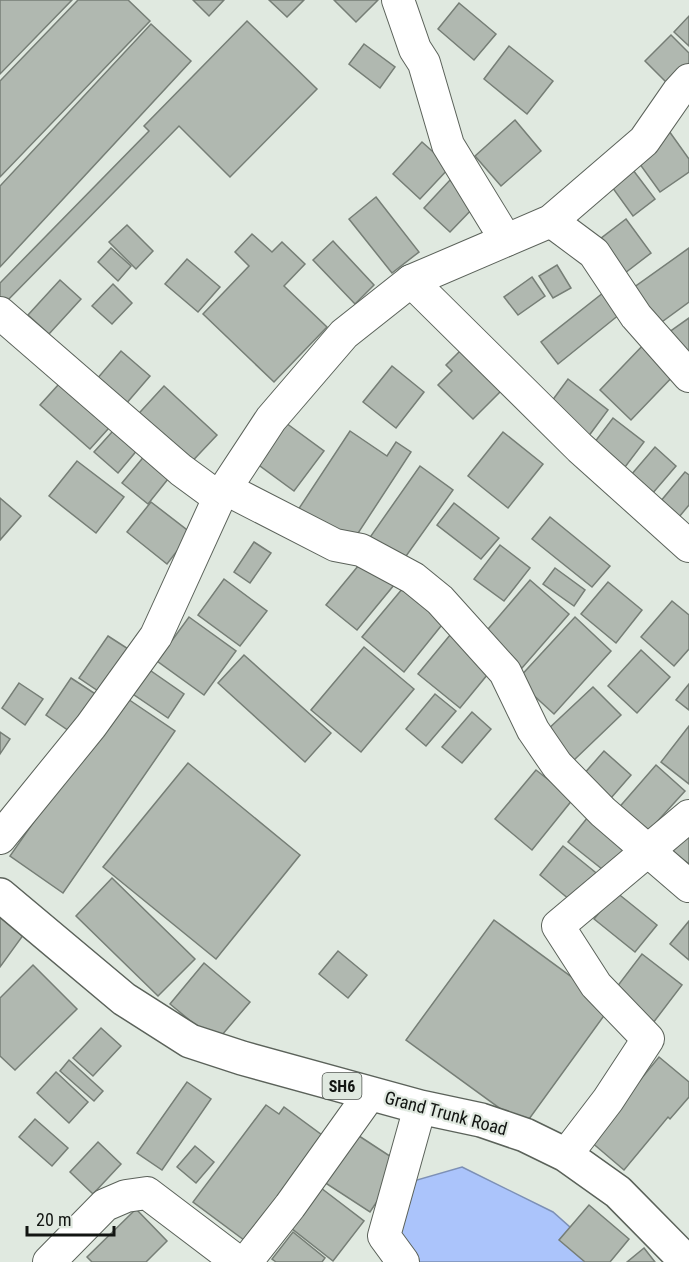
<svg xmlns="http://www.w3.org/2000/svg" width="689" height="1262" font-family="'Roboto Condensed',sans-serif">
	<rect width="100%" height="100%" fill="#e0e9e0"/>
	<path fill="#abc4fb" stroke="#7d90b5" stroke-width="1.5" d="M462,1167L553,1212L598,1252L603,1262H409L378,1227L396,1186Z"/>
	<g fill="#b0b8b0" stroke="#767e76" stroke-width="1.5">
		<path d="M0,0H72L0,74Z"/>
		<path d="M78,0H128L150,21L0,177V81Z"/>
		<path d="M193,0H224L209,16Z"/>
		<path d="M269,0H304L287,17Z"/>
		<path d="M334,0H378L356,22Z"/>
		<path d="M459,3L496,34L474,60L438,29Z"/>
		<path d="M689,16V46L674,32Z"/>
		<path d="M247,21L317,89L230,177L179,126L5,303L0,302V283L149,131L144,126Z"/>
		<path d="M151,24L191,61L0,267V186Z"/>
		<path d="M671,35L689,53V77L675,91L645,61Z"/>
		<path d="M364,44L395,67L380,88L349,64Z"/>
		<path d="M509,46L553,81L527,114L484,79Z"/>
		<path d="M515,120L541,151L501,186L475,156Z"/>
		<path d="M669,131L689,159V172L660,192L634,156Z"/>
		<path d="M422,142L450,167L420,199L393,174Z"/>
		<path d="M633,170L655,199L633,216L612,187Z"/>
		<path d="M450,180L476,205L450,232L424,208Z"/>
		<path d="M376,197L419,252L392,273L349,219Z"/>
		<path d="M626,219L651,253L625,273L600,239Z"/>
		<path d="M127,225L153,251L136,269L109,242Z"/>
		<path d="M252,234L272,252L282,242L305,264L284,286L327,327L274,382L203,314L249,266L235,252Z"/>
		<path d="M333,241L374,285L355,304L313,260Z"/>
		<path d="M111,248L131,266L118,281L98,262Z"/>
		<path d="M689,248V302L659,324L633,288Z"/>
		<path d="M187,259L220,287L198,312L165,284Z"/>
		<path d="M557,265L571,288L553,298L539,276Z"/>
		<path d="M532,277L545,296L518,315L504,297Z"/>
		<path d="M60,280L81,299L49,334L28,315Z"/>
		<path d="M113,284L132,303L112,324L92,306Z"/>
		<path d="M608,289L625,310L558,364L541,342Z"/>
		<path d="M689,318V369L665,335Z"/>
		<path d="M647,341L678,371L631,420L600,390Z"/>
		<path d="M461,350L502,390L473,419L438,385L452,371L446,365Z"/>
		<path d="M121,351L150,376L119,412L90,387Z"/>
		<path d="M392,366L424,392L396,428L363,402Z"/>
		<path d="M68,374L118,418L90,449L40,405Z"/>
		<path d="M568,379L608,410L585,441L549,405Z"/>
		<path d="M164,386L217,435L184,470L131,422Z"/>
		<path d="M613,418L644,442L622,471L591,447Z"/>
		<path d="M121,422L144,442L118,473L94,452Z"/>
		<path d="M286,423L324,451L294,491L256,463Z"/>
		<path d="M350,431L387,456L396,442L411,452L349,547L296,513Z"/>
		<path d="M503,432L543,464L508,508L468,476Z"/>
		<path d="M655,447L676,466L646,501L625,482Z"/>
		<path d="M151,448L176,469L148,504L122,483Z"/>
		<path d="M77,461L124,497L96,533L49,496Z"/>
		<path d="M420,466L453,490L399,566L366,543Z"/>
		<path d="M685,472L689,475V505L674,523L655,508Z"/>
		<path d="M0,498L21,516L0,540Z"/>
		<path d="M151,502L191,533L167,564L127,532Z"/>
		<path d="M454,503L499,538L481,559L437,525Z"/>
		<path d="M550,517L610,566L592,587L532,539Z"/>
		<path d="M254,542L271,553L250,583L234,572Z"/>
		<path d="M500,545L530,568L504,601L474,579Z"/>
		<path d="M363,560L394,585L357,630L326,605Z"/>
		<path d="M555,568L585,590L574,606L543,584Z"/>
		<path d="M224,579L267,611L240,646L198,615Z"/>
		<path d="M530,580L569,614L522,668L483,635Z"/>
		<path d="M408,582L449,616L404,672L362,637Z"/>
		<path d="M608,582L642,610L616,643L581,614Z"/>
		<path d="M672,601L689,615V649L674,666L641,637Z"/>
		<path d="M189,617L236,651L204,695L157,661Z"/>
		<path d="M575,617L611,651L554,714L517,680Z"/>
		<path d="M455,629L497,663L460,708L418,674Z"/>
		<path d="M108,636L136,654L107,697L79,678Z"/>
		<path d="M364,647L414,689L361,752L311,710Z"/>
		<path d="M641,650L670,677L637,713L608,686Z"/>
		<path d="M244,655L331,733L305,762L218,683Z"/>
		<path d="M141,664L184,694L168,718L124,688Z"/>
		<path d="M71,678L97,695L72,733L46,715Z"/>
		<path d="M19,683L43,699L25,725L2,708Z"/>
		<path d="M689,684V710L676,700Z"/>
		<path d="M593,687L621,715L573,761L545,732Z"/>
		<path d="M435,694L456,711L426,746L406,729Z"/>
		<path d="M122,695L175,731L63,893L10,856Z"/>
		<path d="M472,712L491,729L462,763L442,747Z"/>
		<path d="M689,726V784L661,762Z"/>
		<path d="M0,732L10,739L0,754Z"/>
		<path d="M604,751L631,775L611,798L583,775Z"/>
		<path d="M188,763L300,855L216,959L103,867Z"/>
		<path d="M656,765L685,791L644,836L616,811Z"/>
		<path d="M536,770L573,799L532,850L495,819Z"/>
		<path d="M592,812L637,848L612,877L568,842Z"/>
		<path d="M689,832V864L672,852Z"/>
		<path d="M563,846L600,876L576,905L540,875Z"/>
		<path d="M112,878L195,959L158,996L76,916Z"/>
		<path d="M616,892L657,925L635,952L594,919Z"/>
		<path d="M0,917L24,934L0,967Z"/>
		<path d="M494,920L611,1006L524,1126L406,1040Z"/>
		<path d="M689,921V960L670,944Z"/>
		<path d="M338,951L367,975L348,998L319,974Z"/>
		<path d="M642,954L682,985L653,1023L613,992Z"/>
		<path d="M204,963L250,1002L216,1042L170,1004Z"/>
		<path d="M33,965L77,1009L15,1070L0,1056V998Z"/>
		<path d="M101,1028L121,1046L93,1076L73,1058Z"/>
		<path d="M659,1057L689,1082V1097L670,1119L668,1117L624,1170L590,1141Z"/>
		<path d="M69,1060L103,1091L94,1101L60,1071Z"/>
		<path d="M56,1072L88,1102L69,1123L37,1093Z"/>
		<path d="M187,1082L211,1099L162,1170L137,1153Z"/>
		<path d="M266,1105L279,1114L284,1107L326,1138L248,1243L193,1202Z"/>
		<path d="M35,1119L68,1148L52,1166L19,1137Z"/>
		<path d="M356,1134L402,1164L370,1212L324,1182Z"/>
		<path d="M98,1142L121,1164L93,1194L70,1172Z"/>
		<path d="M195,1146L214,1162L196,1183L177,1167Z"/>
		<path d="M321,1188L364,1221L333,1261L291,1228Z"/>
		<path d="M589,1205L629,1239L610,1262H585L559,1240Z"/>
		<path d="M136,1209L167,1241L146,1262H92L87,1257Z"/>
		<path d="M293,1232L325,1258L322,1262H276L272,1259Z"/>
		<path d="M644,1248L655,1262H627Z"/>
	</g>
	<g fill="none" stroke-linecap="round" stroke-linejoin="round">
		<g stroke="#5b625a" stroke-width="34">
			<g id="minor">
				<path d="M398,0L415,49L424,63L448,145L506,240"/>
				<path d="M551,221L594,253L636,316L689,376"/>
				<path d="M411,281L580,448L689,546"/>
				<path d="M0,313L181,470L219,498"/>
				<path d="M226,489L335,545L361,550L413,578L440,600L505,672L533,730L557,765L603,812L689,886"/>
				<path d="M0,838L91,726L156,636L219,498L271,419L344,334L411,281L551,221L644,141L678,92L689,80"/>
				<path d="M566,1155L608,1100L648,1039L596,985L558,926L689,816"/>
				<path d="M49,1262L105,1205L126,1196L147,1193L238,1262"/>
				<path d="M246,1262L290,1206L370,1094"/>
				<path d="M403,1262L384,1236L420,1107"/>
			</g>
		</g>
		<g stroke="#5b625a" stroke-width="36">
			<path id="primary" d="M0,895L124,999L190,1041L242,1058L420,1107L481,1120L525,1135L566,1155L618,1192L687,1262"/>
		</g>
		<use href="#minor" stroke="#fff" stroke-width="32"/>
		<use href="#primary" stroke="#fff" stroke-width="33"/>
	</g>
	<g text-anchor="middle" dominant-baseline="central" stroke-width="4.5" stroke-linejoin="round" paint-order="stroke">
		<rect fill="#e0e9e0" stroke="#505550" stroke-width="1.5" x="322.5" y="1073" width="39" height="26" rx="4.5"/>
		<g font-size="16" font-weight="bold" fill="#121512">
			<text x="342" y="1086">SH6</text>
		</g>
		<g font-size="18" fill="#121512" stroke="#e0e9e0">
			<text transform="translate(446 1113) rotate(15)">Grand Trunk Road</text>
		</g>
	</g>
	<path d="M27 1226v9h87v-9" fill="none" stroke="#121512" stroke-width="3"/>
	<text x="36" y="1226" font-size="18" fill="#121512" stroke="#e0e9e0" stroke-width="4.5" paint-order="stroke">20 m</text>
</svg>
